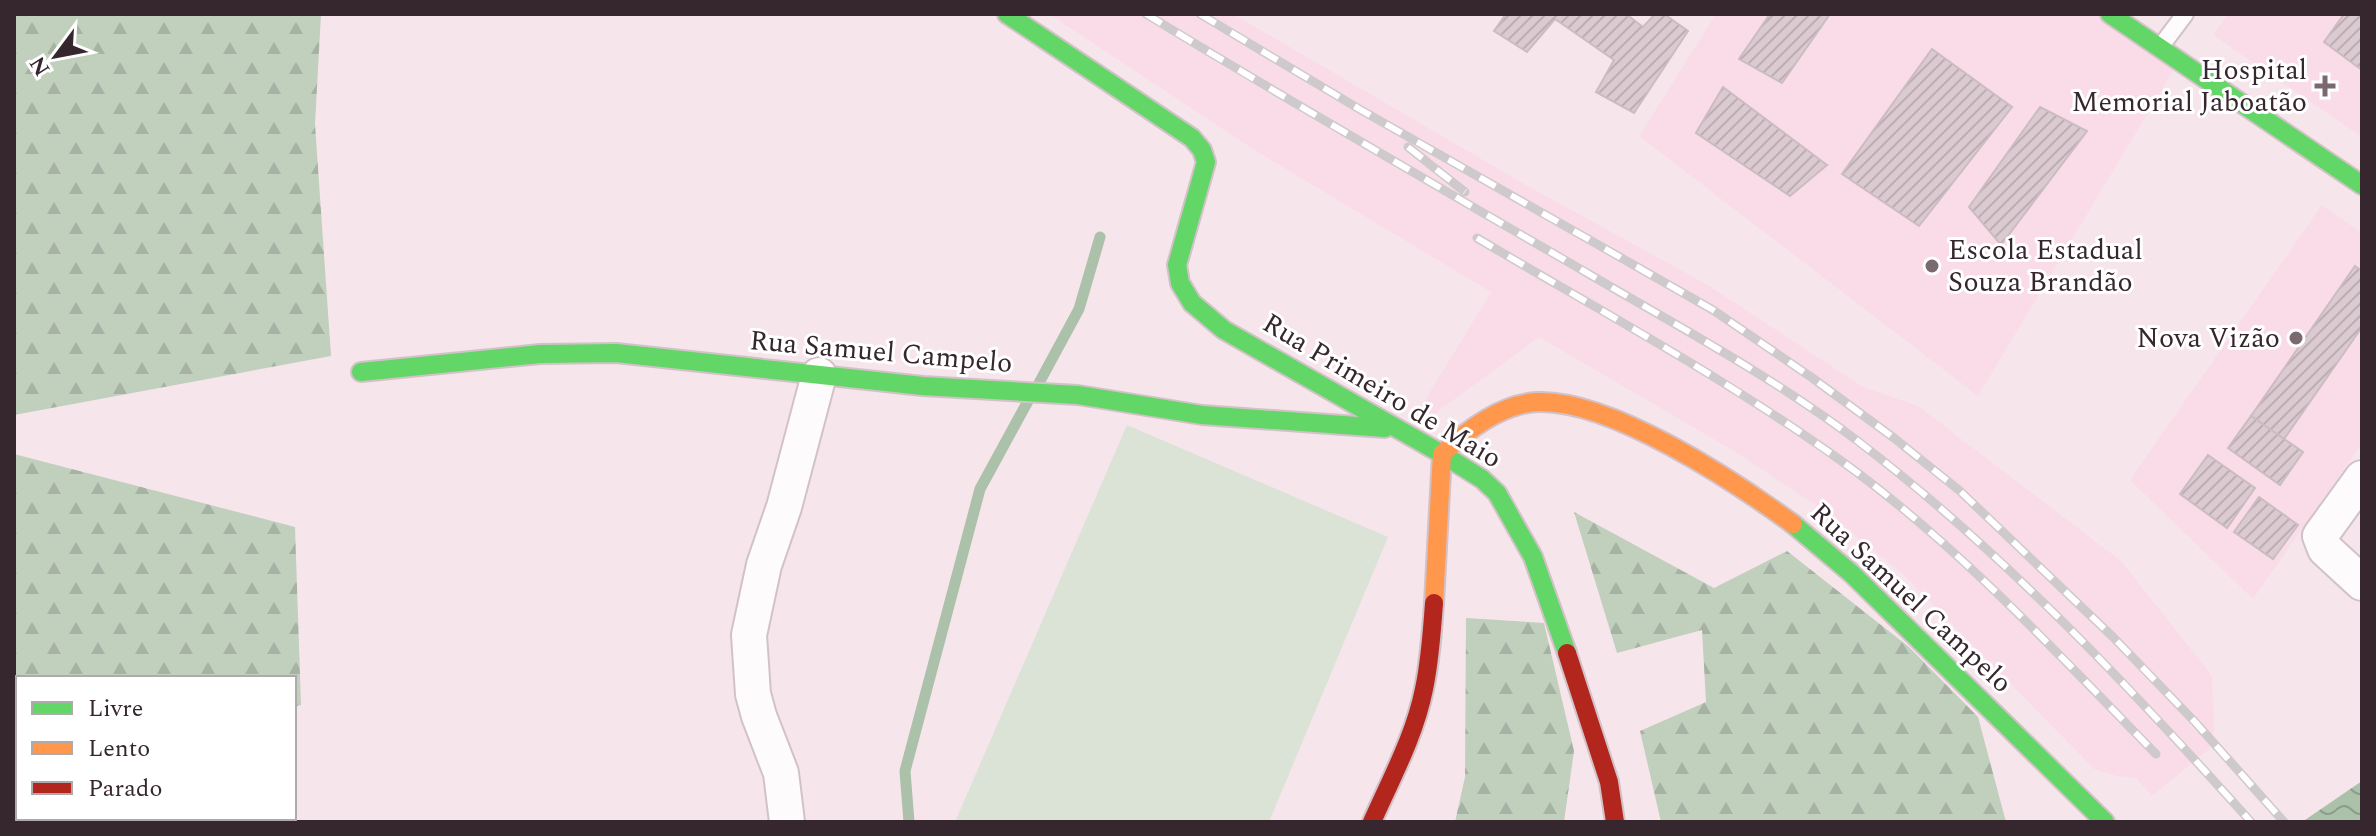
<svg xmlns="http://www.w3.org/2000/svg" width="2376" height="836" font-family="Spectral,serif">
	<defs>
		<pattern id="forest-firs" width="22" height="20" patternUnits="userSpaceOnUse" patternTransform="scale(2)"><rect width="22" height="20" fill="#c1cfbd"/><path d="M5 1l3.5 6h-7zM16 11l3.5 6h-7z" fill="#a6b2a3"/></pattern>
		<pattern id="water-waves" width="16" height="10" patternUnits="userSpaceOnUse" patternTransform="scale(2)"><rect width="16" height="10" fill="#abc1a9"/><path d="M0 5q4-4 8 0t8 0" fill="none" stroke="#8c9d8a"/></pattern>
		<pattern id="building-hatch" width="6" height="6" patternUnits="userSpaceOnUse" patternTransform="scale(2)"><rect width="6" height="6" fill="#dccad1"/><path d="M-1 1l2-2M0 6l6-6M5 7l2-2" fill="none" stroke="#bdaeb4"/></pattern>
	</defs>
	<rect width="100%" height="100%" fill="#f7e5ec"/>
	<g fill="#f9dce7">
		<path d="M1049,14H1233L1524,184L1706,284L1863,387L1918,406L2121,561L2212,676L2214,732L2208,750L2152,796L2136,778L2117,776L2094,769L1902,573L1820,508L1734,451L1539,337L1426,420L1416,415L1491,292L1253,149Z"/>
		<path d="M1716,14H2130L2185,51L1978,396L1639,136Z"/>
		<path d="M2228,14H2362V137L2213,35Z"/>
		<path d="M2322,205L2362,233V443L2253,599L2130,480Z"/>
	</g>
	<path fill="#dae3d6" d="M1127,425L1388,537L1269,822H955Z"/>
	<g fill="url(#forest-firs)">
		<path d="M14,14H321L315,124L331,356L14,415Z"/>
		<path d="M14,454L295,527L301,705L294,707V678H18V784L14,785Z"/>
		<path d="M1574,512L1714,588L1787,551L1909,647L1978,717L2006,822H1661L1640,731L1706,702L1702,630L1617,653Z"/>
		<path d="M1466,618L1544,623L1574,751L1564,822H1455L1465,777Z"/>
	</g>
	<path fill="url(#water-waves)" d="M2362,781V822H2302Z"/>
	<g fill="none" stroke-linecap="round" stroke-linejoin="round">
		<g stroke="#abc1a9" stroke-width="11">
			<path d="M1039,383L1079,309L1100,237"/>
			<path d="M909,822L905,771L980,489L1028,401"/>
		</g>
	</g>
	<g fill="url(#building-hatch)" stroke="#cbbcc2" stroke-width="2">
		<path d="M1506,14H1626L1643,27L1655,14H1664L1688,31L1634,113L1596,92L1614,60L1555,19L1527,52L1494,31Z"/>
		<path d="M1770,14H1830L1782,83L1739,59Z"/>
		<path d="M2344,14H2362V70L2324,42Z"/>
		<path d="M1932,49L2012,107L1919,226L1842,174Z"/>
		<path d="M1723,87L1827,165L1790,196L1696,133Z"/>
		<path d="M2040,107L2087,131L2001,245L1969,207Z"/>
		<path d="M2355,266L2362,271V327L2284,439L2251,416Z"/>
		<path d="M2251,416L2303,452L2280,485L2228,448Z"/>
		<path d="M2208,455L2255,488L2227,528L2180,494Z"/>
		<path d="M2259,497L2298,525L2273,559L2234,532Z"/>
	</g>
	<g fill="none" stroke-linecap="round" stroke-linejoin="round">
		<g stroke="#d2c2c8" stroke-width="20">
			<path id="lane" d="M2161,46L2185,14"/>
		</g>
		<g stroke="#d2c2c8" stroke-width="38">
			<g id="street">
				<path d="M2362,478L2320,536L2325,549L2362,583"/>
				<path d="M787,822L781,773L759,716L753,694L749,635L764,565L784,507L819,375"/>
			</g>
		</g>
		<g stroke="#d2c2c8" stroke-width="22">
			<g id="fast">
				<path d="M1007,14L1192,138L1202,150L1206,162L1177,265L1180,283L1192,303L1224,330L1442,454L1482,479L1497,493L1533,557L1567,653"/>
				<path d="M2110,14L2362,185"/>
				<path d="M361,372L540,354L616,353L923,386L1078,395L1202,415L1385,428"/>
				<path d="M1793,524L1851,573L2105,822"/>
			</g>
		</g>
		<g stroke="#d2c2c8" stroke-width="22">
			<path id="slow" d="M1434,603L1442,454C1467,430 1501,404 1537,402C1611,399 1734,481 1793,524"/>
		</g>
		<g stroke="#d2c2c8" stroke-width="22">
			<g id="jam">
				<path d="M1567,653L1609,782L1615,822"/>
				<path d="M1372,822C1391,779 1415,735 1424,689C1430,661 1432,632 1434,603"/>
			</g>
		</g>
		<use href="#lane" stroke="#fefbfc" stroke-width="16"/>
		<use href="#street" stroke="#fefbfc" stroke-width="34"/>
		<use href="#fast" stroke="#63d668" stroke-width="18"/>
		<use href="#slow" stroke="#ff974d" stroke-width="18"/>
		<use href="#jam" stroke="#b3261e" stroke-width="18"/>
		<g stroke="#cec9cb" stroke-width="9">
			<g id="rail">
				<path d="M1146,14C1294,104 1444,190 1594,277C1683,329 1776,379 1859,442C2003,552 2130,687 2251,822"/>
				<path d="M1200,14L1361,110L1713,310L1811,377L1894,438L1960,491L2113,637L2195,722L2284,822"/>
				<path d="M1408,147L1465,192"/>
				<path d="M1477,238C1599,310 1725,378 1840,460C1957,544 2056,652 2156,754"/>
			</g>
		</g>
		<use href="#rail" stroke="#fff" stroke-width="6" stroke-dasharray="18" stroke-linecap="butt"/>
	</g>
	<g fill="#7a6a70" stroke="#fff" stroke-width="3">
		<path d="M2321 74h8v8h8v8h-8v8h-8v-8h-8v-8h8z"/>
		<circle cx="1932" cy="266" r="8"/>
		<circle cx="2296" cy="338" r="8"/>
	</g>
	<g text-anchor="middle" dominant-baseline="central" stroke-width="6" stroke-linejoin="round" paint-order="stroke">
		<g font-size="28" fill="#36272e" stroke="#fff" text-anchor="end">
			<text x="2307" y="70">Hospital<tspan x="2307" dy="32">Memorial Jaboatão</tspan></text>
			<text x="1948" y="250" text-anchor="start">Escola Estadual<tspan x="1948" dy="32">Souza Brandão</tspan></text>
			<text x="2280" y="338">Nova Vizão</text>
		</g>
		<g font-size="28" fill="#36272e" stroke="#fff">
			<text transform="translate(881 352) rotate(5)">Rua Samuel Campelo</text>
			<text transform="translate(1382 391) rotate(31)">Rua Primeiro de Maio</text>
			<text transform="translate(1911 598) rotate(43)">Rua Samuel Campelo</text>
		</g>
	</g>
	<rect width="2376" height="836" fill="none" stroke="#36272e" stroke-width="32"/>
	<rect x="16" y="676" width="280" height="144" fill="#ffffff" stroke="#afa9ab" stroke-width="2"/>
	<rect x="32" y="702" width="40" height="12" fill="#63d668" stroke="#afa9ab" stroke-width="2"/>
	<text x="88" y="716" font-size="24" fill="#36272e">Livre</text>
	<rect x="32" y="742" width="40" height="12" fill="#ff974d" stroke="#afa9ab" stroke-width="2"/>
	<text x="88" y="756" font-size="24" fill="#36272e">Lento</text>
	<rect x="32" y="782" width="40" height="12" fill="#b3261e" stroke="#afa9ab" stroke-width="2"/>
	<text x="88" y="796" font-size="24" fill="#36272e">Parado</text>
	<g transform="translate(56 56) rotate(238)" stroke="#ffffff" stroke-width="6" paint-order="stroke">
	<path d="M0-6L14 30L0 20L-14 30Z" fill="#36272e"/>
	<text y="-12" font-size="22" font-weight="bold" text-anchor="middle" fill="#36272e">N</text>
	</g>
</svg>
